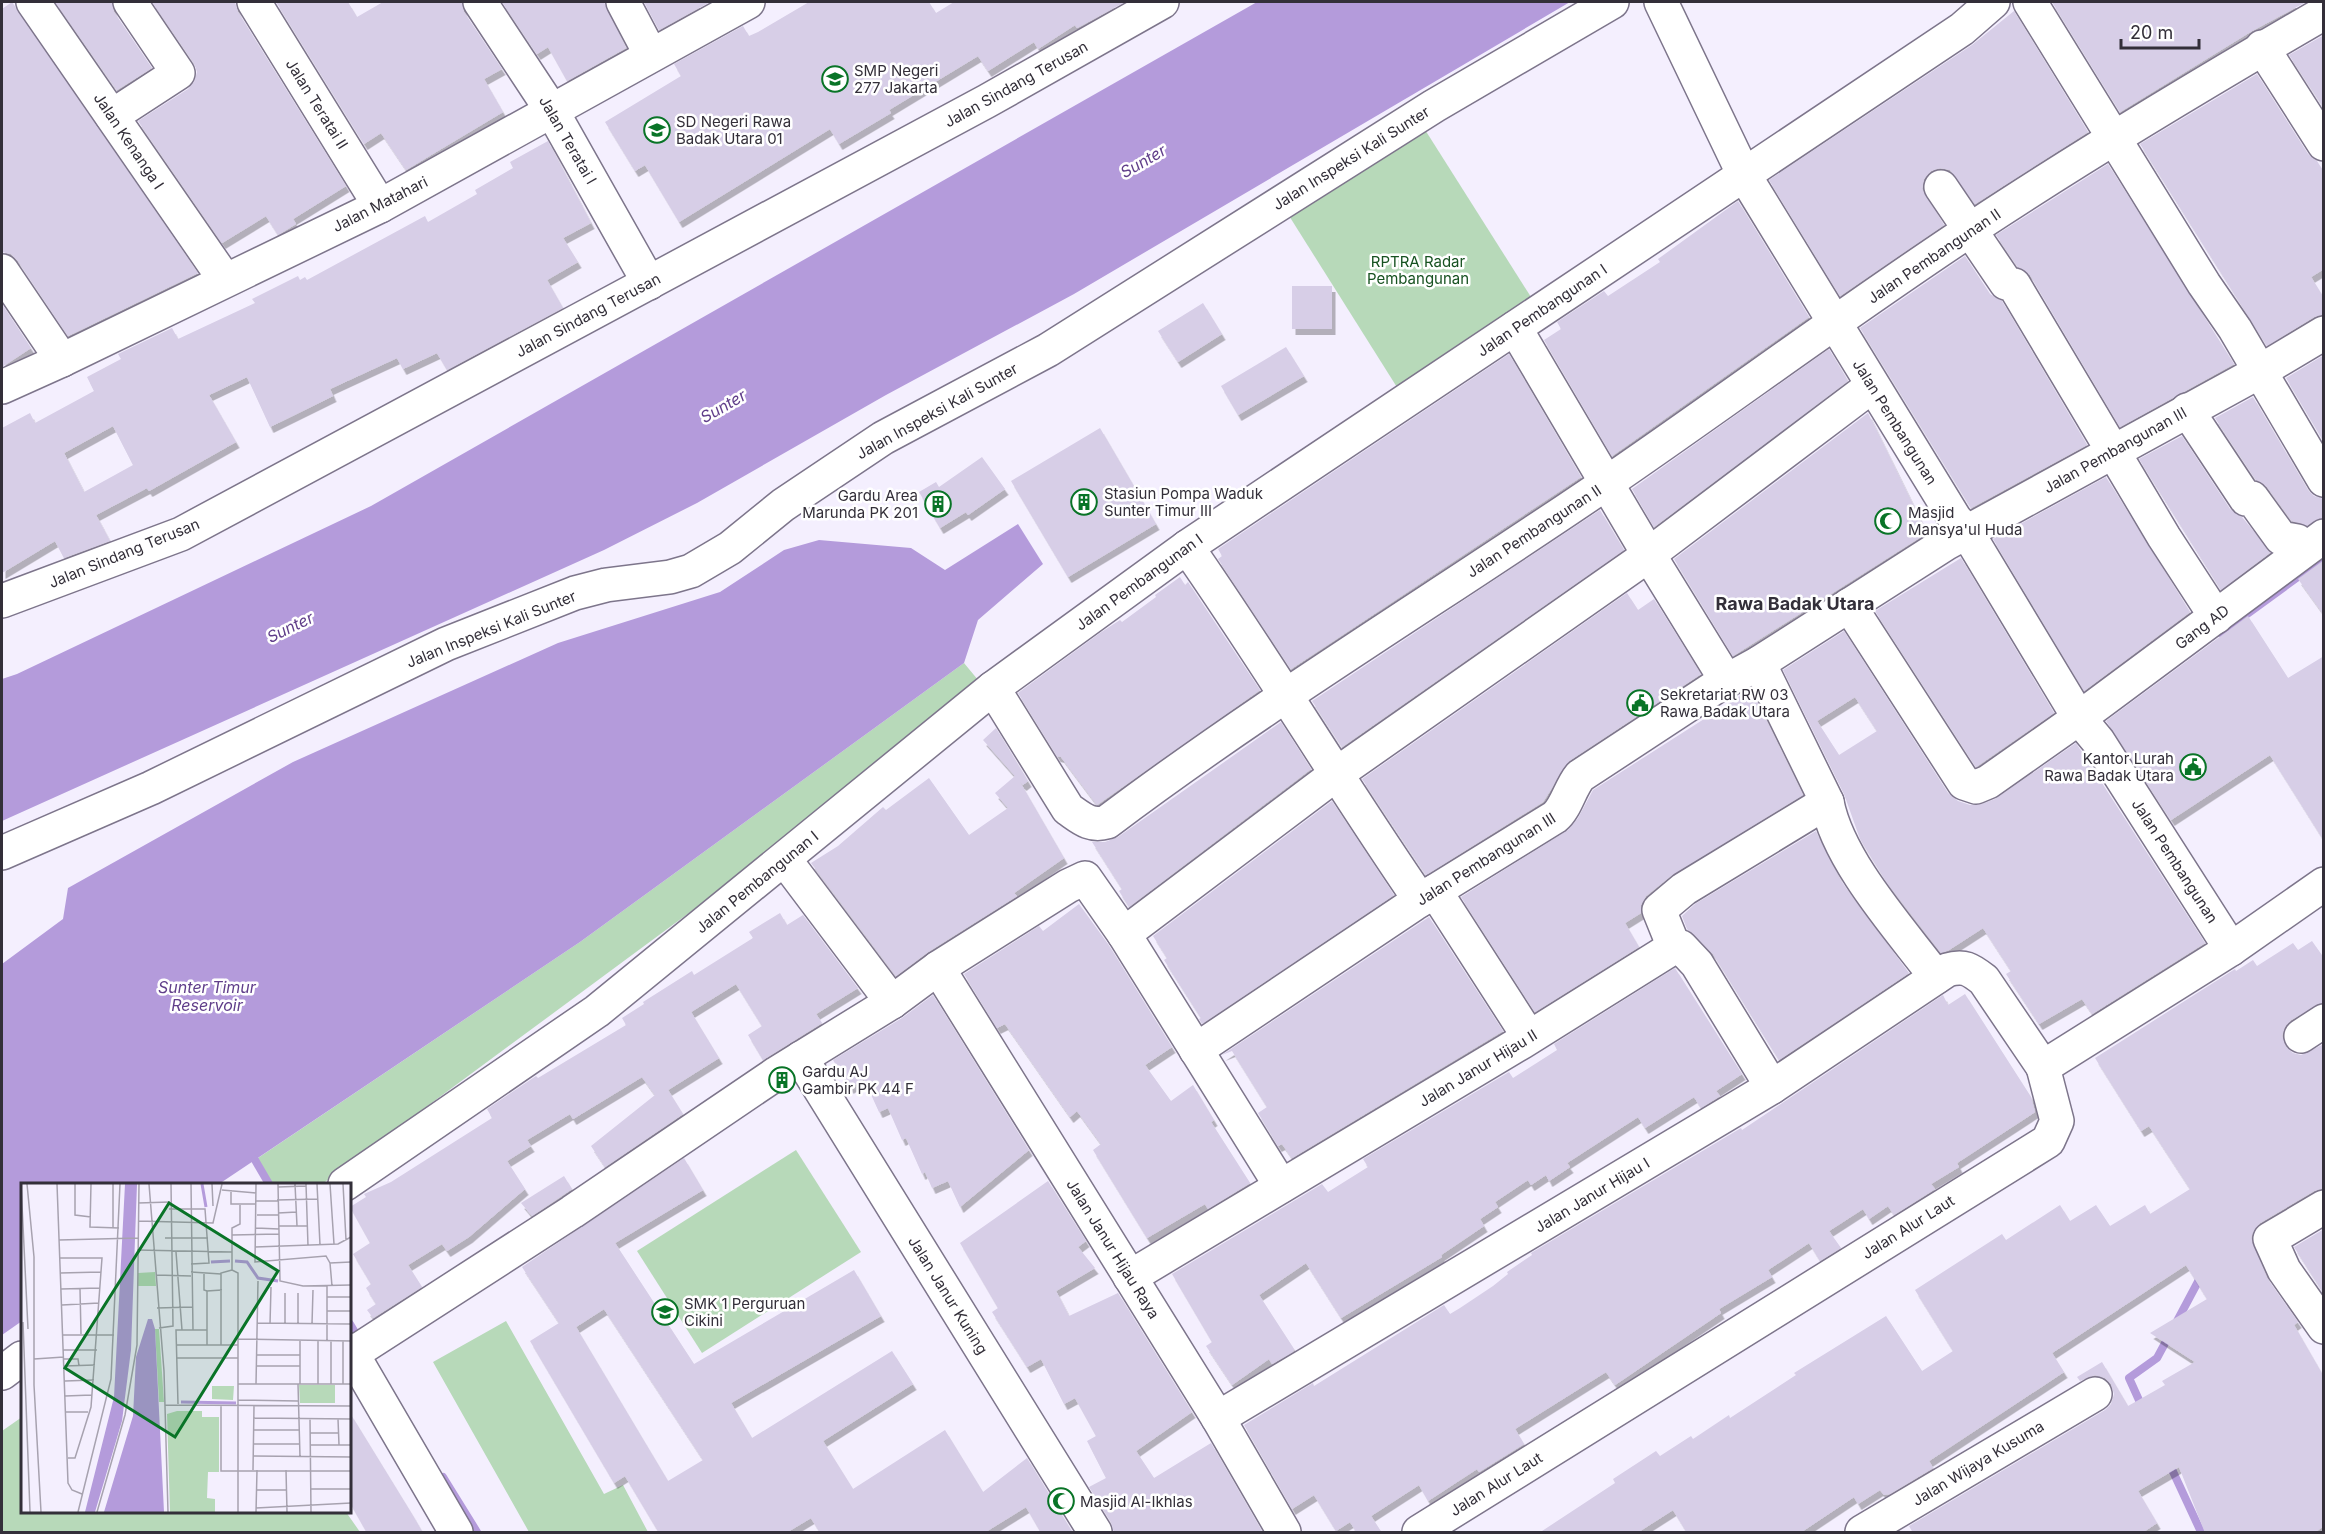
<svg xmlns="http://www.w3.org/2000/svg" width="2325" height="1534" font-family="Inter,sans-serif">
	<defs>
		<filter id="shadow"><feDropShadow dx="3.5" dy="6" stdDeviation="0" flood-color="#0004"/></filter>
	</defs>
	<rect width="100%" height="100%" fill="#f4effe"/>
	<g fill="#b7d9b9">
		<path d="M1422,125L1536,305L1400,392L1286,211Z"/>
		<path d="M964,663L988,692L322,1184H269L255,1160L580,942Z"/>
		<path d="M796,1150L861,1252L702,1353L637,1251Z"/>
		<path d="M506,1321L604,1494L623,1485L648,1532H529L433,1362Z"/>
		<path d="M22,1417V1512H346L360,1532H2V1431Z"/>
	</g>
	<g fill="#b49bdb">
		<path d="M1257,2H1570L1074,294L886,395L697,503L604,550L2,821V679L17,674L371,506Z"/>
		<path d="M1018,524L1043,564L978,620L964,663L580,942L219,1184H22V1321L2,1335V964L63,919L68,888L293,762L558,643L720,592L784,550L819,540L911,548L945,570Z"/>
	</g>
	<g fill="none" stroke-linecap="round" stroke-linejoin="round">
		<g stroke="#b49bdb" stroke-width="8">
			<path d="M2221,633L2324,558"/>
			<path d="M255,1160L269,1184"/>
			<path d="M2176,1323L2201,1276"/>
			<path d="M350,1324L359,1339"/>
			<path d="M2143,1409L2129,1378L2157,1358L2170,1334"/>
			<path d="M2169,1463L2201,1532"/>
			<path d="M443,1477L477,1532"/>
		</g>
	</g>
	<g fill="#d7cee7" fill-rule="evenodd" filter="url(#shadow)">
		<path d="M12,2L198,273L68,336L18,261L11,254L2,252V9Z"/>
		<path d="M55,2H112L114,12L152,68L117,90Z"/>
		<path d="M152,2H235L238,12L346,186L293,219L296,224L278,235L266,216L222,243L138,121L188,89L194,82L197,72L194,63Z"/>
		<path d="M276,2H348L357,17L383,2H462L464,12L502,69L484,79L503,112L406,170L381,133L364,144Z"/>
		<path d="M502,2H604L626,48L567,81L548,47L537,54Z"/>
		<path d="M644,2H710L659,30Z"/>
		<path d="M809,2H929L936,13L954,2H1125L1077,28L1075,25L1038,49L1034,42L988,71L978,56L889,110L891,113L839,144L830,129L679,222L645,165L635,171L605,122L681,76L674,64L743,26L749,36L758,32Z"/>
		<path d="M2052,2H2306L2252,31L2120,112Z"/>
		<path d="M2014,11L2088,132L1975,204L1950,170L1940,168L1931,171L1924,179L1922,189L1944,225L1840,296L1769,180L1972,45Z"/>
		<path d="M2324,35V108L2289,55Z"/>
		<path d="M2257,74L2308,154L2317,161L2324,172V269L2311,277L2324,298V314L2314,317L2267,346L2140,144Z"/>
		<path d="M548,141L591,223L563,238L578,262L547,280L563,308L447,370L437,353L403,369L397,358L330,389L333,396L270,427L247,377L209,395L236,442L149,491L147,488L96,515L110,541L64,558L55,541L2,573V428L30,413L35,423L94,391L87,377L121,359L118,354L172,328L178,339L255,303L252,299L298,276L300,280L305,277L307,280L425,216L428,222L477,194L475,190L513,168L510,162ZM113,426L133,465L84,492L64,453Z"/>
		<path d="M2108,164L2234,364L2120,427L2030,275L2018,267L1996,235Z"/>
		<path d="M1738,201L1809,317L1612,456L1544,340L1561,329L1557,322L1604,291L1608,296L1660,262L1658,259Z"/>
		<path d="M1965,256L1990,294L2002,301L2087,445L1971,508L1860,328Z"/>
		<rect x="1292" y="286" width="40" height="43"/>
		<path d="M1203,303L1222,334L1178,362L1158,331Z"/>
		<path d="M2,304L31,348L2,367Z"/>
		<path d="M1286,347L1304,376L1238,415L1221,386Z"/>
		<path d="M1829,349L1848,381L1654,527L1632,489Z"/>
		<path d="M1509,354L1581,477L1291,669L1218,559L1222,556L1218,549Z"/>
		<path d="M2324,355V442L2286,378Z"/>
		<path d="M2253,397L2308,490L2314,496L2324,499V518L2306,526L2292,521L2267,487L2256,480L2215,418Z"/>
		<path d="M1868,413L1927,533L1733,656L1674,559Z"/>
		<path d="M1100,428L1156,524L1068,577L1011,481Z"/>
		<path d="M2182,436L2230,509L2242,517L2271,552L2221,590L2139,459Z"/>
		<path d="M982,457L1005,489L968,515L966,512L940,528L919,492L936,482L939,487Z"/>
		<path d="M2106,477L2190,612L2084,691L1993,539Z"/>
		<path d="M1600,510L1624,550L1342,747L1312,701Z"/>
		<path d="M1961,558L2054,713L1976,767L1875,611Z"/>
		<path d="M2324,560V615L2298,579Z"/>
		<path d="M1180,577L1185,585L1188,582L1260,690L1097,805L1061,757L1057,756L1018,693L1100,633L1120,620L1122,622L1156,597L1155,595Z"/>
		<path d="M1627,593L1638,610L1654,599L1701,674L1569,761L1543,802L1426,875L1362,779Z"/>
		<path d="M2248,616L2288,678L2324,656V841L2270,755L2171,820L2106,721Z"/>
		<path d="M1844,631L1948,793L1958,801L1970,805L1982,804L1995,799L2076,743L2205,943L2092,1014L2082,999L2039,1024L2006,974L2011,971L1983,928L1949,950L1941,953L1887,883L1860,839L1844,794L1783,670ZM1855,697L1877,731L1839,755L1817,721Z"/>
		<path d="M1751,689L1803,795L1672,875L1646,896L1641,905V913L1625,923L1639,947L1535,1012L1461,897L1568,830L1578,818L1593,790Z"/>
		<path d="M1281,722L1311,769L1129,907L1119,891L1122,889L1092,842H1105L1118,837Z"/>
		<path d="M996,728L1028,781L1023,785L1020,782L1064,858L1014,893L1017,896L928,952L896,976L811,863L838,846L883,807L886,810L929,778L969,835L1008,808L995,793L1015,776L983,740Z"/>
		<path d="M1332,801L1394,895L1202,1024L1199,1019L1201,1018L1164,960L1167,958L1153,936Z"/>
		<path d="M1816,831L1841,881L1909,973L1779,1060L1713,954L1687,929L1682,916L1695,904Z"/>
		<path d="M1079,904L1108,944L1172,1047L1145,1065L1171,1101L1193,1085L1214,1120L1211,1122L1250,1183L1208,1209L1205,1204L1147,1238L1093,1150L1101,1144L1077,1111L1070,1117L1005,1024L997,1028L964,974L1039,926L1043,931Z"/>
		<path d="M780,913L787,925L803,915L858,988L816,1014L822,1023L763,1060L748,1035L762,1026L736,984L691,1012L719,1058L668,1090L683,1114L605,1167L591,1146L655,1095L642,1077L573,1119L570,1114L527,1140L531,1146L507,1161L525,1189L469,1237L447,1251L442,1244L408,1265L422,1287L373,1318L367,1310L376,1304L366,1288L371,1284L353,1254L370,1243L350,1207L366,1197L364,1194L391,1182L492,1118L487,1109L536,1076L538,1078L626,1025L622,1018L644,1004L643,1002L692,971L694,975L753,938L749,932Z"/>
		<path d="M1429,917L1503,1031L1292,1158L1282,1144L1278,1146L1258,1113L1267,1107L1232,1051L1222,1055Z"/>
		<path d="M2312,941L2324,958V1002L2291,1020L2285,1027L2282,1036L2286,1047L2293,1053L2301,1055L2324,1044V1188L2314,1191L2260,1223L2254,1230L2251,1238L2267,1278L2298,1322L2294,1325L2324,1377V1526L2314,1533H2205L2179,1467L2138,1491L2157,1523L2142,1533H1913L1909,1526L2105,1410L2111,1404L2114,1394L2111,1384L2105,1378L2095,1375L2080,1381L2077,1377L2102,1362L2128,1406L2165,1385L2162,1381L2195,1362L2150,1333L2207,1299L2186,1265L2052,1353L2064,1372L1929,1461L1933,1468L1890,1494L1884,1495L1880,1490L1858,1504L1854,1497L1800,1533H1687L1673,1510L1637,1533H1539L1615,1483L1613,1479L1656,1451L1660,1456L1691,1436L1693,1439L1729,1415L1730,1418L1796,1375L1794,1373L1886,1316L1922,1371L1953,1351L1915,1290L2002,1234L2006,1240L2060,1205L2070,1221L2096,1205L2110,1226L2145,1205L2150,1214L2190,1189L2149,1126L2141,1131L2095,1058L2235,969L2236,971L2253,960L2257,966L2293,943L2298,950Z"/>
		<path d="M1675,968L1742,1074L1716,1091L1720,1096L1701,1108L1694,1097L1645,1128L1638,1117L1567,1163L1570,1167L1549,1181L1546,1175L1531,1185L1528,1180L1495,1202L1498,1207L1480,1219L1484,1226L1441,1255L1442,1257L1341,1318L1306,1263L1259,1295L1294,1349L1293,1352L1272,1364L1269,1359L1232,1385L1206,1346L1212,1342L1172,1274L1322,1184L1328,1192L1368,1167L1363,1159L1509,1072L1513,1078L1557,1050L1554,1044Z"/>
		<path d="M1965,994L2031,1097L2035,1112L1957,1163L1959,1167L1931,1184L1935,1189L1894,1215L1888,1206L1869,1219L1863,1209L1829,1231L1841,1248L1820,1261L1809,1243L1768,1270L1772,1277L1719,1309L1721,1313L1615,1385L1606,1372L1515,1429L1524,1444L1479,1472L1477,1469L1428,1501L1419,1485L1371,1516L1382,1533H1357L1350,1522L1336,1531L1314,1495L1292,1509L1244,1425L1313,1383L1314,1386L1444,1305L1450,1314L1460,1308L1493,1286L1508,1274L1507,1272L1532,1255L1531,1253L1741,1128L1742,1130L1943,995L1948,1005Z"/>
		<path d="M933,995L1029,1150L960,1207L948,1181L932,1188L925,1172L922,1174L906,1138L902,1140L888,1108L879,1112L864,1079L850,1088L833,1060L902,1018Z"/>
		<path d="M684,1158L703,1190L615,1243L694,1364L854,1270L881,1316L731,1403L752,1438L892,1351L913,1384L823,1441L853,1489L945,1430L983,1492L1027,1458L1073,1533H1041L1026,1507L984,1533H820L811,1518L786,1533H659L625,1476L614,1483L530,1341L559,1323L522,1267ZM604,1309L703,1460L668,1481L576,1327Z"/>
		<path d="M564,1176L572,1189L532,1216L521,1203Z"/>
		<path d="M1048,1181L1086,1241L1078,1247L1095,1268L1056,1291L1069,1316L1118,1293L1192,1412L1136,1451L1154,1478L1211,1443L1263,1533H1114L1111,1522L1089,1487L1106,1478L1087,1441L1096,1436L1075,1398L1064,1404L1041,1359L1027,1367L992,1312L998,1308L960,1243Z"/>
		<path d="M2324,1229V1294L2294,1247Z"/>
		<path d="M350,1413L412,1514L423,1533H367L350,1503Z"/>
	</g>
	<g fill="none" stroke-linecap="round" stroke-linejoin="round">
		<g stroke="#7d758b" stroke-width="36">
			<g id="minor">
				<path d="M33,2L225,280"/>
				<path d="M254,2L380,206"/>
				<path d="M480,2L552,111L649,283"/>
				<path d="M623,2L651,55"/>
				<path d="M1661,2L1743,173L1955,519L1967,532L2079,718L2098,741L2231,949"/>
				<path d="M2030,2L2204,284L2235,329L2324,480"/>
				<path d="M2262,47L2324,144"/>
				<path d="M112,116L178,73L130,2"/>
				<path d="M1941,187L2006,283L2014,285L2164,537L2216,617"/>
				<path d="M2,271L62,360"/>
				<path d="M1515,328L1649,555L1726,680"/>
				<path d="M2,387L62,360L380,206L748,2"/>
				<path d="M2187,410L2246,499L2252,498L2281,538L2297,541L2304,550"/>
				<path d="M1187,547C1268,663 1340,784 1420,900"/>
				<path d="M2,601L181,534L987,101L1162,2"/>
				<path d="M1849,605L1964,783L1976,787L1988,782L2079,718L2324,536"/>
				<path d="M1759,663L1827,802C1838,861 1900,929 1936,977"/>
				<path d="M993,688L1068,809C1081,818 1090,827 1107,822C1269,700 1443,595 1611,480C1732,397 1850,309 1973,228C2088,152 2205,82 2324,13"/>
				<path d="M2,853L151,788L446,644L575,593L606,585L670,577L691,571L730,548L783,505L883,438L1048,350L1434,106L1612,2"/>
				<path d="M785,860L892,1002"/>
				<path d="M1435,891L1529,1037"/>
				<path d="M1124,934L1335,775L1636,564L1872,386"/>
				<path d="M1674,947L1659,910L1684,889L1827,802"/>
				<path d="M938,968L1218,1418L1284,1532"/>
				<path d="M2301,1036L2324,1021"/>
				<path d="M1196,1050L1414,904L1555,817C1566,808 1570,788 1580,776L1717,686L1759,663L1945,544L2259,372L2324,333"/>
				<path d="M801,1058L1095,1532"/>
				<path d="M345,1184L597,1011L993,688L1187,547L1962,29L1993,2"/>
				<path d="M2324,1207L2270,1239L2284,1270L2324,1327"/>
				<path d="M1130,1277L1522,1042L1674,947H1681L1697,964L1772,1087"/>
				<path d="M350,1350L456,1532"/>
				<path d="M352,1354L572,1212L777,1073L892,1002L938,968L1068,886L1085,878L1124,934L1281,1186"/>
				<path d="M2,1373L22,1358"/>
				<path d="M1218,1418L1772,1087L1947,970C1964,965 1970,969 1984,980L2043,1067"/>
				<path d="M1419,1532L2048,1141L2057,1121L2043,1067L2231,949L2324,884"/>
				<path d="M1862,1532L2095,1394"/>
			</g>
		</g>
		<use href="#minor" stroke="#fff" stroke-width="33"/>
	</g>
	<defs>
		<g id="school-ring" transform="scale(1.35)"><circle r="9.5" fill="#fff" stroke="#097427" stroke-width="1.5"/><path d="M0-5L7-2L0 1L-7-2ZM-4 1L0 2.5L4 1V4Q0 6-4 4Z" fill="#097427"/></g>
		<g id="building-ring" transform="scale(1.35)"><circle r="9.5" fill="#fff" stroke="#097427" stroke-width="1.5"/><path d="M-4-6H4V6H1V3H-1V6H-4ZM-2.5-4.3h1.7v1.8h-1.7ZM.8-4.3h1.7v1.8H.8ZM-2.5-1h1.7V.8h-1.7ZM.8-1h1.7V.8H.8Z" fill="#097427"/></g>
		<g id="mosque-ring" transform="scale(1.35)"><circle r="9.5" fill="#fff" stroke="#097427" stroke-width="1.5"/><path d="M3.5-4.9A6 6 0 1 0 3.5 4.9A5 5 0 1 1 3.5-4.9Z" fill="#097427"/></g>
		<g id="civic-ring" transform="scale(1.35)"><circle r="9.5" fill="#fff" stroke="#097427" stroke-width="1.5"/><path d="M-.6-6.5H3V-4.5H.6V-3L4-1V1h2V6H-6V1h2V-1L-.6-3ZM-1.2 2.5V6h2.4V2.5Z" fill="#097427"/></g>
	</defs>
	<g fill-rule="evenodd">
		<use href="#school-ring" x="835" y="79"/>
		<use href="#school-ring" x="657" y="130"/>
		<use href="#building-ring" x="1084" y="502"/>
		<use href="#building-ring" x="938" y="504"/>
		<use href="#mosque-ring" x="1888" y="521"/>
		<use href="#civic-ring" x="1640" y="703"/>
		<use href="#civic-ring" x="2193" y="767"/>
		<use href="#building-ring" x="782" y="1080"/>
		<use href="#school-ring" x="665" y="1312"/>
		<use href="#mosque-ring" x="1061" y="1501"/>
	</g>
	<g text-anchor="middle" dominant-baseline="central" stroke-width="5" stroke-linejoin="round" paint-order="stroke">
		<g font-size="15" fill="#332f39" stroke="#fff" text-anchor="start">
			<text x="854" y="70">SMP Negeri<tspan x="854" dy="17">277 Jakarta</tspan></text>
			<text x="676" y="121">SD Negeri Rawa<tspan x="676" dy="17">Badak Utara 01</tspan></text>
			<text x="1104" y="493">Stasiun Pompa Waduk<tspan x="1104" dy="17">Sunter Timur III</tspan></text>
			<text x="918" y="495" text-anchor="end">Gardu Area<tspan x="918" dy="17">Marunda PK 201</tspan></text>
			<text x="1908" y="512">Masjid<tspan x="1908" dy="17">Mansya'ul Huda</tspan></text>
			<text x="1660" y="694">Sekretariat RW 03<tspan x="1660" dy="17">Rawa Badak Utara</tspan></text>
			<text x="2174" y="758" text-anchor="end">Kantor Lurah<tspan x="2174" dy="17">Rawa Badak Utara</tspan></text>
			<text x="802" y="1071">Gardu AJ<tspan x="802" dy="17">Gambir PK 44 F</tspan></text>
			<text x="684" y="1303">SMK 1 Perguruan<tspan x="684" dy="17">Cikini</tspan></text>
			<text x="1080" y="1501">Masjid Al-Ikhlas</text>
		</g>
		<g font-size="15" fill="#332f39" stroke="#fff">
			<text transform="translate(1016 84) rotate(-29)">Jalan Sindang Terusan</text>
			<text transform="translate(317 104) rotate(58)">Jalan Teratai II</text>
			<text transform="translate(568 140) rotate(60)">Jalan Teratai I</text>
			<text transform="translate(129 141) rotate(56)">Jalan Kenanga I</text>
			<text transform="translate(1351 158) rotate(-32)">Jalan Inspeksi Kali Sunter</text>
			<text transform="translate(380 204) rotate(-27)">Jalan Matahari</text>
			<text transform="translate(1934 256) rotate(-34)">Jalan Pembangunan II</text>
			<text transform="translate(1542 310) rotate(-34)">Jalan Pembangunan I</text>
			<text transform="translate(588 315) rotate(-28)">Jalan Sindang Terusan</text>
			<text transform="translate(937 411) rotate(-29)">Jalan Inspeksi Kali Sunter</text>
			<text transform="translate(1895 422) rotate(58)">Jalan Pembangunan</text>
			<text transform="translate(2115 450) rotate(-29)">Jalan Pembangunan III</text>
			<text transform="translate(1534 531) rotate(-33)">Jalan Pembangunan II</text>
			<text transform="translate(124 553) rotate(-22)">Jalan Sindang Terusan</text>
			<text transform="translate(1139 582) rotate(-36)">Jalan Pembangunan I</text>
			<text transform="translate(2202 627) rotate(-37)">Gang AD</text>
			<text transform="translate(491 629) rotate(-22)">Jalan Inspeksi Kali Sunter</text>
			<text transform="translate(1486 859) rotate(-32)">Jalan Pembangunan III</text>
			<text transform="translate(2175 861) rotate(57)">Jalan Pembangunan</text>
			<text transform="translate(757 882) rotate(-39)">Jalan Pembangunan I</text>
			<text transform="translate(1478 1068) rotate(-31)">Jalan Janur Hijau II</text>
			<text transform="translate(1592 1195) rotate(-31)">Jalan Janur Hijau I</text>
			<text transform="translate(1908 1227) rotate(-32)">Jalan Alur Laut</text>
			<text transform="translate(1113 1249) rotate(58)">Jalan Janur Hijau Raya</text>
			<text transform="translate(948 1295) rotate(58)">Jalan Janur Kuning</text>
			<text transform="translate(1978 1463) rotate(-31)">Jalan Wijaya Kusuma</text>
			<text transform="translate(1496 1484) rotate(-32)">Jalan Alur Laut</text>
		</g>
		<g font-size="15" fill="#175221" stroke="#fff">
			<text x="1418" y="261">RPTRA Radar<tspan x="1418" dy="17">Pembangunan</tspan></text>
		</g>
		<g font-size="16" font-style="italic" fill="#603e8a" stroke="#fff">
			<text transform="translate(1143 161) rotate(-30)">Sunter</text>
			<text transform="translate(723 406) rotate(-30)">Sunter</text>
			<text transform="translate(290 627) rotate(-26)">Sunter</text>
			<text x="207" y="987">Sunter Timur<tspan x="207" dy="18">Reservoir</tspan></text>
		</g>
		<g font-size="18" font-weight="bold" fill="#332f39" stroke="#fff">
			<text x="1795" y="603">Rawa Badak Utara</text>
		</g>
	</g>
	<g transform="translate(21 1183)">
		<rect width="330" height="330" fill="#f4effe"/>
		<path d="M134,89L135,103H117V90ZM134,146H138L143,219H138ZM278,202H314V220H279ZM191,203H213L212,217L191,216ZM156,228H181V234H198V289H187L186,315L194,316V329H149L146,231Z" fill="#b7d9b9"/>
		<path d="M104,1H116L110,167L101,238L74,329H64L93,214ZM127,136H131L134,146L143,329H83L112,233L115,174Z" fill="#b49bdb"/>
		<path fill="none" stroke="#b49bdb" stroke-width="3" d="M181,1L185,24M214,78L226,79L237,95L257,98M190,79L209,78M160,219L215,220"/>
		<path fill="none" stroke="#a7a2af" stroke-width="1.5" d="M0,1L7,146M6,1L13,74V202L20,329M36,1L47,300L51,307L61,311M54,1V32L70,34M70,1L69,44L98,45M128,1L143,188L147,329M170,1L172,147M191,1L192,23M235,1L234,79L305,73L309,80L330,79M257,1L259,98L282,103L330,102M274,1L276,43M285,1L287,63M296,1L299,62M309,1L313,61M322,1L325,57M257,4L285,3M201,7L235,10M210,7V21H235M256,17L297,16M235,18H257M117,20L149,19M148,26H184L188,80L170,81M257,30L276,29M236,32H257M117,38L192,40L201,1M258,43H287M92,45V1M235,45L258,46M211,52L258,51M144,55H187M38,57L117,55M234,64L317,61L330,54M116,67L211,69M155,69L161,147M38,75H81L70,224L54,275H47M309,80L311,103M170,89L200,91M39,90L80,89M183,91V107L186,108M135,92L170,93M40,106L79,105M59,106L60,151M306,114H330M41,122L78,120M136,125L172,124M306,128H330M2,139L9,329M236,140L330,141M249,141L250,104M264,141V110M277,141V110M291,141L292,107M138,145L152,143L150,1M42,152H93M217,156L330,158M297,158V201M306,158V103M322,158V201M155,162H217M186,162V108L201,107M200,162V90L211,87M42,167H76M235,172H279M155,175H217M13,176L43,174M43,176H57L58,183M43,183L74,182M235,183H279M44,198L73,197M217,201H330M235,201L237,98M277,201L279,274M279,201V157M310,201V158M44,213L71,212M217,217L277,218M157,221L155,147H186M144,222L330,223M200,222V288H330M45,229H67M233,235L330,236M289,236L290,329M317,236L318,262M233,247H279M289,250H317M233,261H279M289,262H330M232,273L330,274M232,287L233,223M265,287L266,329M289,306H330M235,307H265M235,325L330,320M57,329L90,196L99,1M76,329L104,232L116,162L118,1M217,329V90L211,87V45L219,41V22M235,329L236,287"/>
		<path fill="#097427" fill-opacity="0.15" stroke="#097427" stroke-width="3" d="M148,20L257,88L154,254L44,185Z"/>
		<rect width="330" height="330" fill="none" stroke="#332f39" stroke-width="3"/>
	</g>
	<rect width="2325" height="1534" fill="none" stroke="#332f39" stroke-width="6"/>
	<path d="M2121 39v9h78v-9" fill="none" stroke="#332f39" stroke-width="3"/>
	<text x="2130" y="39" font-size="18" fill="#332f39" stroke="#ffffff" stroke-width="4.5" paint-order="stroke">20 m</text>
</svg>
